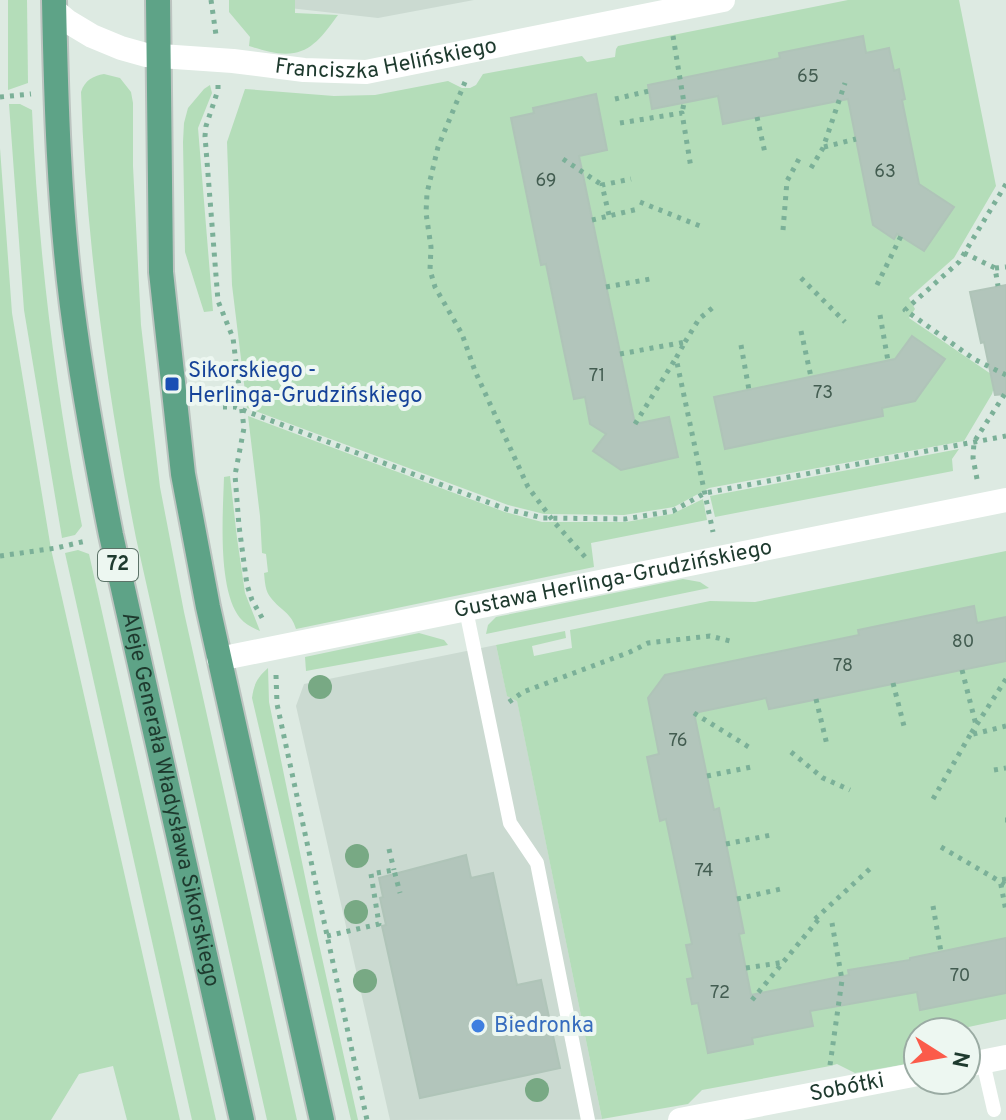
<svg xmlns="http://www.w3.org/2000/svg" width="1006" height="1120" font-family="Overpass,sans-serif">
	<rect width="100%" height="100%" fill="#ddeae2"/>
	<g fill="#cbdad1">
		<path d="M237,0H474L378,18L237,2Z"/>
		<path d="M496,645L507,695L517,700L602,1119L390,1120L296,706L304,684Z"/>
	</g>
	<g fill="#b4ddb9">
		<path d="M8,0H27L28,83L8,90Z"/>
		<path d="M229,0H295V13L338,15C327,30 314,50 294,53C280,56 262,50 249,46L250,37L229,12Z"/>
		<path d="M848,0H959L996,186L954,258L909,298L915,309L909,318L991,374L994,387L992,394L964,441L709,488L674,507L624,515L544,514L508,505L247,408L232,285L227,142L245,89L334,96L375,95L448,81L462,88H470L476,85L483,74L582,56L587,62L615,57L616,49L618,46Z"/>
		<path d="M104,74L120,78L131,92L133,103V166L141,325L160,487L184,612L297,1120H267L136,538C107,391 86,242 81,92C85,80 93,76 104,74Z"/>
		<path d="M210,85L212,93L198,128L213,311L204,312L185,252L183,142L184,123L188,108L204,89Z"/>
		<path d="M9,104H20L32,110C38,250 55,388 82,526L75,535L62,538L24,310Z"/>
		<path d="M0,148L12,313L51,549L180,1120H127L113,1066L79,1074L51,1120H0Z"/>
		<path d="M248,416L505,512L542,522H626L672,514L703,499L707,520L591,543L594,567L296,629C291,612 281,611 271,598C265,591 265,582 264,573L268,572L266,554L262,553L260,516Z"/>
		<path d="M959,449L952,459L953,471L715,517L710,496Z"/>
		<path d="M230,476L237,538L245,593L260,631C253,628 245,624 240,618C217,589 223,512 224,477Z"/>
		<path d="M78,550L89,554L216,1120H192L65,553Z"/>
		<path d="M1006,551V1019L945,1032H918V1038L907,1040L912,1063L855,1073L837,1064L830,1066L702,1090L688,1104L602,1119L517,701L507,696L496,645L565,631L566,638L532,646L534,656L572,648L570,630L710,601L755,602Z"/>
		<path d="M683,579L700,582L709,588L486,634L488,625L496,617Z"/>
		<path d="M419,633L444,640L448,645L306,671L305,657Z"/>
		<path d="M268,668L269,702L317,935L358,1120H351L252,698C254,683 258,677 268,668Z"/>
	</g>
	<g fill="#b2c5bb" stroke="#afc4b8" stroke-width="2">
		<path d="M863,36L866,53L889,48L894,71L899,69L905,99L902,100L919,184L954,207L924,251L897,234L894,239L873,225L848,99L723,124L718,96L652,109L648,85L780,58L779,53Z"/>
		<path d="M596,94L607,150L579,156L635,424L669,417L678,457L621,470L593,451L606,434L590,424L585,397L574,399L546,264L541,265L511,118L534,113L533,108Z"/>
		<path d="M1006,285V394L995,395L984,342L981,343L970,292Z"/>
		<path d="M912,336L945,359L915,401L882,408L883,416L725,449L714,397L895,359Z"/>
		<path d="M974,606L977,623L1006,617V661L769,709L766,698L694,713L714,810L719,808L744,933L739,934L751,995L849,975L848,970L910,960V958L1006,938V993L920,1010L917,992L810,1011L813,1026L752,1038L753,1044L708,1053L698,1003L692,1004L687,979L693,978L686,945L692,944L666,819L660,821L647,757L659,754L648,698L665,675L859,635L858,630Z"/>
		<path d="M466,855L471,878L493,873L517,985L541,980L560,1068L420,1098L382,926L386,925L380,898L383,897L379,878Z"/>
	</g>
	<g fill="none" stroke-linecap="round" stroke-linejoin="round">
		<g stroke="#bcc4c0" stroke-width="28">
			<g id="primary">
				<path id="s4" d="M54,0C56,102 59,204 72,306C82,383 96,459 111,535L242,1120"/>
				<path d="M158,0L161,272L183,474L208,607L322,1120"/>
			</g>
		</g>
		<g stroke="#7bb098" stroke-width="5" stroke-dasharray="4 6" stroke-linecap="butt">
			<path d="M211,0L216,35"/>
			<path d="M673,36L684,103L682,113"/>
			<path d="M465,82L438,147L427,193L426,213L431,247L430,270L435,287L462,334L475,371L528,487L554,522L587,559"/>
			<path d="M218,85V90L206,126L205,136L218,301L233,338L244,428L235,475L239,526L247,585L252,600L265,623"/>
			<path d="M0,97L31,94"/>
			<path d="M615,99L649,91"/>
			<path d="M757,117L765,153"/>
			<path d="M620,123L682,113L691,168"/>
			<path d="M824,147L856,139"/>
			<path d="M563,159L602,185"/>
			<path d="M811,168L823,148L845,83"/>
			<path d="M1006,184L959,262L905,310L974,359L1006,375"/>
			<path d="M640,202L700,226"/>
			<path d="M609,215L602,185L631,179"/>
			<path d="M592,220L638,209"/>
			<path d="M783,230L787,181L800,157"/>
			<path d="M964,253L995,268L998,286"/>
			<path d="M995,268L1006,267"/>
			<path d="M801,278L845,322"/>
			<path d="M877,285L901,236"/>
			<path d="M606,287L650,279"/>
			<path d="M880,315L888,361"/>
			<path d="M801,331L811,377"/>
			<path d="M685,342L699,319L716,305"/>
			<path d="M741,345L749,390"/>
			<path d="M620,354L685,342L676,358L713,532"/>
			<path d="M223,407H235L506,509L543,518L625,519L673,511L705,493L1006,436"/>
			<path d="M635,424L676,358"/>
			<path d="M977,479L973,458L974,442L1006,392"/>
			<path d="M0,556L56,548L86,541"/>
			<path d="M962,670L976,725"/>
			<path d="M276,675L277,704L367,1120"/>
			<path d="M1006,679L970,735L1006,726"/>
			<path d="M893,683L905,730"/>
			<path d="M816,699L827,745"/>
			<path d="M509,702L523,692L630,652L648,643L710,636L730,641"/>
			<path d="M694,713L752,749"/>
			<path d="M791,752L823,778L850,790"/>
			<path d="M994,770L1006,768"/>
			<path d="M707,776L756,766"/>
			<path d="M933,799L970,735"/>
			<path d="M1005,820H1006"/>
			<path d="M726,844L771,835"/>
			<path d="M941,847L1006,885"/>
			<path d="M389,849L394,870"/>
			<path d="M1006,879L1000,880L1006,911"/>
			<path d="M737,899L785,888"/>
			<path d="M933,906L941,952"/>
			<path d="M815,919L874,865"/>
			<path d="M327,936L379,924L371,874L394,870L400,893"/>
			<path d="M746,968L785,962"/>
			<path d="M752,1000L818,920"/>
			<path d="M830,1065L842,980L832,923"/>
		</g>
		<g stroke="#fff" stroke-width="14">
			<path d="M466,610L510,823L537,863L588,1120"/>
			<path d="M983,1062L994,1110"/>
		</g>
		<g stroke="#fff" stroke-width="24">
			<path id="s1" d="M55,11L67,21L92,36L121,48L146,55L233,61L304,70L366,72L723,0"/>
			<path id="s2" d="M219,659L1006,500"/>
			<path d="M966,1065L1006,1057"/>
			<path id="s3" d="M680,1120L918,1074"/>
		</g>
		<use href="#primary" stroke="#5ea387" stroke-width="24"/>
	</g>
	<g fill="#78a984">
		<circle cx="320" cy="687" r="12"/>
		<circle cx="357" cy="856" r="12"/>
		<circle cx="356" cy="912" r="12"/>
		<circle cx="365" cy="981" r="12"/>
		<circle cx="537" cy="1090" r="12"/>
	</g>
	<rect fill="#1a4fb4" stroke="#edf7f1" stroke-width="3" x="164" y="376" width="16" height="16" rx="4"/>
	<circle fill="#3f7fe0" stroke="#edf7f1" stroke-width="3" cx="478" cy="1026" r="8"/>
	<g text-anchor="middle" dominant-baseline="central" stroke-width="8" stroke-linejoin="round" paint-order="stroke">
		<g font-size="18" fill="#435d51">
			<text x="808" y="77">65</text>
			<text x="885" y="172">63</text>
			<text x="546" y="181">69</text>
			<text x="597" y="376">71</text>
			<text x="823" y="393">73</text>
			<text x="963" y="642">80</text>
			<text x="843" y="666">78</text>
			<text x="678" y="741">76</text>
			<text x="704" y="871">74</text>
			<text x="960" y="976">70</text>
			<text x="720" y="993">72</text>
		</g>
		<rect fill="#edf7f1" stroke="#5c7368" stroke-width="2" x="98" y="549" width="40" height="32" rx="6"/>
		<g font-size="20" font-weight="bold" fill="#1e3a2e">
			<text x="118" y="565">72</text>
		</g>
		<g font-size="22" fill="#1e3a2e" stroke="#edf7f1">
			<text stroke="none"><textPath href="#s1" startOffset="344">Franciszka Helińskiego</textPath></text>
			<text stroke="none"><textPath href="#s2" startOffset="402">Gustawa Herlinga-Grudzińskiego</textPath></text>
			<text stroke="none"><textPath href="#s4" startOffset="810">Aleje Generała Władysława Sikorskiego</textPath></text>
			<text stroke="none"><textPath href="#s3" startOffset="170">Sobótki</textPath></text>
		</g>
		<g font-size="22" fill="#164399" stroke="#edf7f1" text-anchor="start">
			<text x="188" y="371">Sikorskiego -<tspan x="188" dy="25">Herlinga-Grudzińskiego</tspan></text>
		</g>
		<g font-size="22" fill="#366cbe" stroke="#edf7f1" text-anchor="start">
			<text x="494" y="1026">Biedronka</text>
		</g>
	</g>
	<g transform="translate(942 1056) rotate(101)"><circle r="38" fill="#edf7f1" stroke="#9aaba3" stroke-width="2"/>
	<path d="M0-6L14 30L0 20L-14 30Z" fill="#fb5b4a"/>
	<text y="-12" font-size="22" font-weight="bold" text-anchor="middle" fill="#1e3a2e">N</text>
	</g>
</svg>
